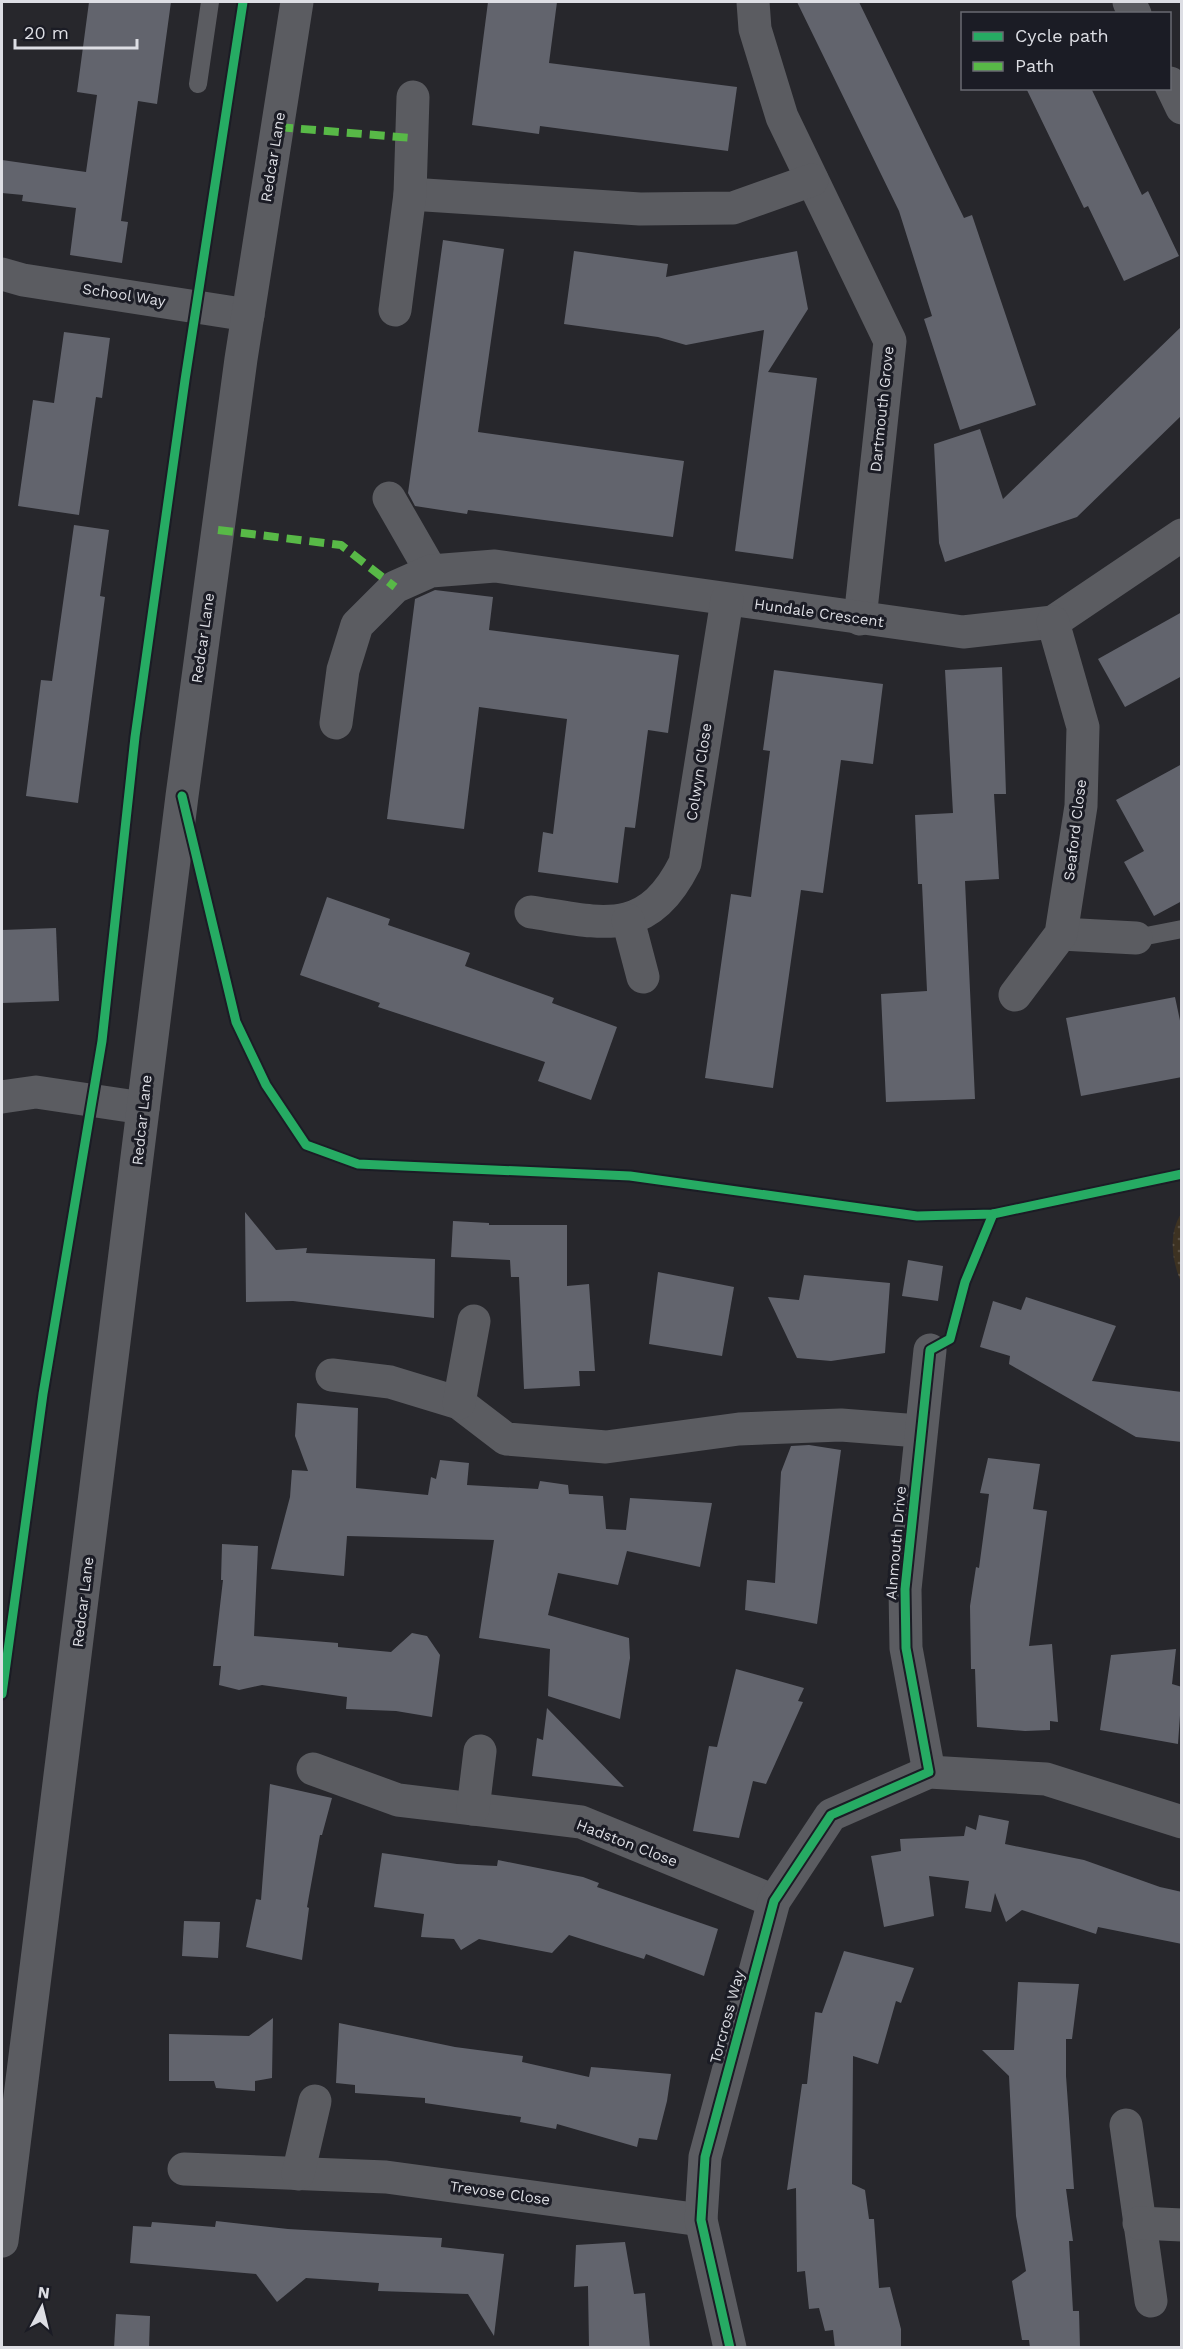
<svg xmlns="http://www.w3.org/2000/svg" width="1183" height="2349" font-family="'Work Sans',sans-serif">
	<defs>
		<pattern id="grass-dots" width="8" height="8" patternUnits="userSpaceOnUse" patternTransform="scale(1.5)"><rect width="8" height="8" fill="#3d3222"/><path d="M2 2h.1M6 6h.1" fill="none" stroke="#594f42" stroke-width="1.8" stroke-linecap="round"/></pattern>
	</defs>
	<rect width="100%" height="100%" fill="#27272c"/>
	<path fill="url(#grass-dots)" d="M1181,1214V1282C1172,1261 1168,1234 1181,1214Z"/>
	<g fill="#62646d">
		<path d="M89,2H171L157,104L138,101L121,221L128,222L122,263L70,255L76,208L22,201L23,195L2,193V160L86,172L97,95L77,92Z"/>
		<path d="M488,2H557L549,63L737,87L728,151L540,126L539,134L472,125Z"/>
		<path d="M797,2H859L964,218L972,215L1036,405L960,430L924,319L932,316L899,211Z"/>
		<path d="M1026,88H1091L1142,195L1148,191L1179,256L1124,281L1088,206L1084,208Z"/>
		<path d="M443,240L504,249L478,432L684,461L673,537L468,510L467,514L415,506L408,493Z"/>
		<path d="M574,251L668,264L666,277L797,251L808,309L768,372L817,378L793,559L735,551L764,330L686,345L658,337L564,324Z"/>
		<path d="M1182,326V415L1077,517L945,562L939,543L934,444L980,429L1003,499Z"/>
		<path d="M64,332L110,338L102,398L96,397L79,515L18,506L33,400L54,403Z"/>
		<path d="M74,525L109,530L100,596L105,597L78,803L26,796L41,680L52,681Z"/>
		<path d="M435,590L493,597L489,630L679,655L668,733L648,730L635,828L625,827L618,883L538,872L543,832L553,834L567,719L479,707L464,829L387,819L415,599Z"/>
		<path d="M1182,612V676L1125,707L1098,659Z"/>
		<path d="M1002,667L1006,794H994L999,879L965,881L975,1099L886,1102L881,994L927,991L922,884H918L915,815L953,813L945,670Z"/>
		<path d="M774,670L883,684L873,764L841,760L823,893L801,890L773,1088L705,1078L731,894L751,897L770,751L763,750Z"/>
		<path d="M1182,764V901L1154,916L1124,862L1144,851L1116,800Z"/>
		<path d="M327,897L390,919L388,925L470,953L465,966L554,998L552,1003L617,1027L591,1100L538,1081L545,1062L378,1007L380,1003L300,975Z"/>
		<path d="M56,928L59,1001L2,1003V930Z"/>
		<path d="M1175,997L1182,1030V1077L1081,1096L1066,1018Z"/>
		<path d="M245,1212L276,1250L307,1248L306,1253L435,1259L434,1318L293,1301L246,1302Z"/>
		<path d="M453,1221L489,1223V1225H567V1286L589,1284L595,1371H579L580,1386L524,1389L519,1277H511L510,1260L451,1257Z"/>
		<path d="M908,1260L943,1266L938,1301L902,1296Z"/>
		<path d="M658,1272L734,1287L722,1356L649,1344Z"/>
		<path d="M804,1275L890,1283L885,1353L831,1361L797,1358L768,1297L799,1300Z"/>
		<path d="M1026,1297L1116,1326L1092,1381L1182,1392V1442L1136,1437L1009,1364L1010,1356L980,1347L993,1301L1021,1310Z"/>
		<path d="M297,1403L358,1408L356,1488L428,1495L431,1477L436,1479L440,1460L469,1463L467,1485L538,1489L540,1481L568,1485L569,1494L603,1496L606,1529L626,1530L630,1498L712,1503L700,1567L627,1551L618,1585L558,1573L548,1615L629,1638L630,1658L620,1719L548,1696L550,1649L479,1638L494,1540L347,1536L344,1576L271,1569L290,1497L292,1470L308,1471L295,1436Z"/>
		<path d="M809,1445L841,1450L817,1624L745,1610L747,1580L775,1583L781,1472L791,1446Z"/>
		<path d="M988,1458L1040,1464L1033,1509L1047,1511L1029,1646L1052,1644L1058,1722L1050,1721V1730L1025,1731L977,1727L975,1669H971L970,1606L976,1567L979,1568L989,1494L980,1493Z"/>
		<path d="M222,1544L258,1546L254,1636L338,1643V1647L391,1652L412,1633L427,1636L440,1655L432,1717L396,1711L346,1709L347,1697L262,1685L239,1690L219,1685L221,1666H213L223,1580H221Z"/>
		<path d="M1176,1649L1172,1684L1182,1687L1178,1744L1100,1730L1111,1655Z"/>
		<path d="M736,1669L804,1688L798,1701L803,1702L766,1784L753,1781L739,1838L693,1831L709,1746L717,1747Z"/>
		<path d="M547,1708L624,1787L532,1776L537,1738L543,1740Z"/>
		<path d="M270,1784L332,1798L322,1835H320L307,1907L309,1908L302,1960L246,1947L256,1899L261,1900Z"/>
		<path d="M979,1815L1009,1821L1005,1844L1084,1860L1160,1887L1182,1892V1944L1098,1927L1096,1934L1022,1910L1006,1922L995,1893L991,1912L965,1908L969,1881L929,1876L934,1916L884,1927L871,1856L901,1851L900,1839L964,1836L966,1826L976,1830Z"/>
		<path d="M382,1853L457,1864L497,1866L498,1860L583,1877L599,1883L597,1887L718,1929L704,1976L646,1954L644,1959L569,1935L552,1953L479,1939L461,1950L454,1939L421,1937L424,1914L374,1907Z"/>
		<path d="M184,1921L220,1922L218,1958L182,1956Z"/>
		<path d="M844,1951L914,1968L901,2003L896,2001L878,2064L853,2056L852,2184L865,2190L869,2219H874L879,2288L890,2287L901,2329V2348H835L833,2330L825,2331L819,2308L809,2309L805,2271L797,2272L796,2188L787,2190L802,2084H807L815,2012L822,2013Z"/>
		<path d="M1018,1982L1079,1984L1072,2039H1066V2076L1074,2189H1066L1073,2241H1069L1073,2311H1079L1080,2348H1030L1029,2340H1022L1012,2281L1026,2271L1016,2216L1009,2076L982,2050H1014Z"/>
		<path d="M273,2018L272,2078L255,2081V2091L216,2088L214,2081H169V2034L249,2036Z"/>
		<path d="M339,2023L455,2047L523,2056L522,2062L589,2077L591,2067L671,2074L667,2101L657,2140L639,2138L637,2147L557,2124L556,2129L520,2122L521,2117L425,2103V2098L355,2093V2085L336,2083Z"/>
		<path d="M216,2221L288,2229L442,2238L441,2247L504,2254L494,2336L468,2294L378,2291L379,2283L306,2278L277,2302L256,2274L130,2263L133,2226L151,2227L152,2222L215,2227Z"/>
		<path d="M625,2242L634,2294L645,2293L650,2348H589L588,2286L574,2287L576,2245Z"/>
		<path d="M116,2314L150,2316L149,2348H114Z"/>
	</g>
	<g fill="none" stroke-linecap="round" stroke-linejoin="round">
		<g stroke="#5b5c61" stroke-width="18">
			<path d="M198,84L210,2"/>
			<path d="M1136,938L1182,929"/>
		</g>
		<g stroke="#5b5c61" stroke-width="33">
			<path d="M753,2L755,29L782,117L890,341L860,619"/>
			<path d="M1129,2L1135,14"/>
			<path d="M1170,83L1182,108"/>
			<path d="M410,194L640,209L733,208L812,180"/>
			<path d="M2,274L23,280L248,315"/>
			<path d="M395,310L410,194L413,97"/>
			<path d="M389,498L431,571"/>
			<path d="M336,723L343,670L357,625L395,587L431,571L495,566L963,632L1053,622L1182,535"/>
			<path d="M531,912C602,923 647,939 685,863L727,600"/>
			<path d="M628,920L643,977"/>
			<path d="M1061,934L1136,938"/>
			<path d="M1015,995L1061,934L1081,806L1083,727L1053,622"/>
			<path d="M2,1097L36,1092L143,1108"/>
			<path d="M332,1375L390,1382L459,1403L506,1439L606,1447L739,1429L841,1425L919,1431"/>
			<path d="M459,1403L474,1321"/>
			<path d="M313,1769L398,1800L581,1822L774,1901"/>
			<path d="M929,1772L906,1648L905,1589L930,1350"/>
			<path d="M473,1809L480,1751"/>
			<path d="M1126,2125L1151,2301"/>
			<path d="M184,2169L386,2177L701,2220"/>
			<path d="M298,2174L315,2101"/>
			<path d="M1139,2223L1182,2225"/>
			<path d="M730,2348L701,2220L705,2157L774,1901L831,1815L929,1772L1046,1779L1182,1822"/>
		</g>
		<path stroke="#5b5c61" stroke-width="33" d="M2,2241L182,796L241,359L297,2"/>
		<g stroke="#58b947" stroke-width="8" stroke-dasharray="15 8" stroke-linecap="butt">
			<path d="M278,127L412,138"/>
			<path d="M218,530L341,545L395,587"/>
		</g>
		<g stroke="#1b1c25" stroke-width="13">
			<g id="cycleway">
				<path d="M182,796L236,1022L266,1085L306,1145L358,1164L630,1176L917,1216L993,1214L1182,1174"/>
				<path d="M2,1694L43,1394L102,1041L135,737L185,380L243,2"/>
				<path d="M730,2348L701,2220L705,2157L774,1901L831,1815L929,1772L906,1648L905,1589L930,1350L950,1339L965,1282L993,1214"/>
			</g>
		</g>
		<use href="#cycleway" stroke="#26ab63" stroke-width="9"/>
	</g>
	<g text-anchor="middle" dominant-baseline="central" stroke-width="6" stroke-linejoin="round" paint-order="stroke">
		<g font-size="15" fill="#dddee4" stroke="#1b1c25">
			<text transform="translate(273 157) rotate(-81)">Redcar Lane</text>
			<text transform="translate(124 295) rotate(9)">School Way</text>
			<text transform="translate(882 409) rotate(-84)">Dartmouth Grove</text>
			<text transform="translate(819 613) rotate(8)">Hundale Crescent</text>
			<text transform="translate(203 638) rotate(-82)">Redcar Lane</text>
			<text transform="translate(699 772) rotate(-81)">Colwyn Close</text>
			<text transform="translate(1075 830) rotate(-83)">Seaford Close</text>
			<text transform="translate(142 1120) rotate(-84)">Redcar Lane</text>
			<text transform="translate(896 1543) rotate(-85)">Alnmouth Drive</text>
			<text transform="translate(83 1602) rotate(-83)">Redcar Lane</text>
			<text transform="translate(627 1843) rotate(21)">Hadston Close</text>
			<text transform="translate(727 2017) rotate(-75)">Torcross Way</text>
			<text transform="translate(500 2193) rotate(8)">Trevose Close</text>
		</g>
	</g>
	<rect width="1183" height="2349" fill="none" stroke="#dddee4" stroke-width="6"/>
	<rect x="961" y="12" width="210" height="78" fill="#1b1c25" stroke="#696a71" stroke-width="1.5"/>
	<rect x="973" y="32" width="30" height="9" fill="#26ab63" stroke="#696a71" stroke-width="1.5"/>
	<text x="1015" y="42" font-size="18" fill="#dddee4">Cycle path</text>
	<rect x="973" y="62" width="30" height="9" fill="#58b947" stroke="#696a71" stroke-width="1.5"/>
	<text x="1015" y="72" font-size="18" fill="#dddee4">Path</text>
	<g transform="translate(42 2307) rotate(7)" stroke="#1b1c25" stroke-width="4.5" paint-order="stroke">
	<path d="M0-4.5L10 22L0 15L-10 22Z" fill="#dddee4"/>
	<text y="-9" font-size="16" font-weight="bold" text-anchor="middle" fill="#dddee4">N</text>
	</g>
	<path d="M15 39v9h122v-9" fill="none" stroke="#dddee4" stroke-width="3"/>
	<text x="24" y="39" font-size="18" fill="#dddee4" stroke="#1b1c25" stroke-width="4.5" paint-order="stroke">20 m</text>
</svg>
